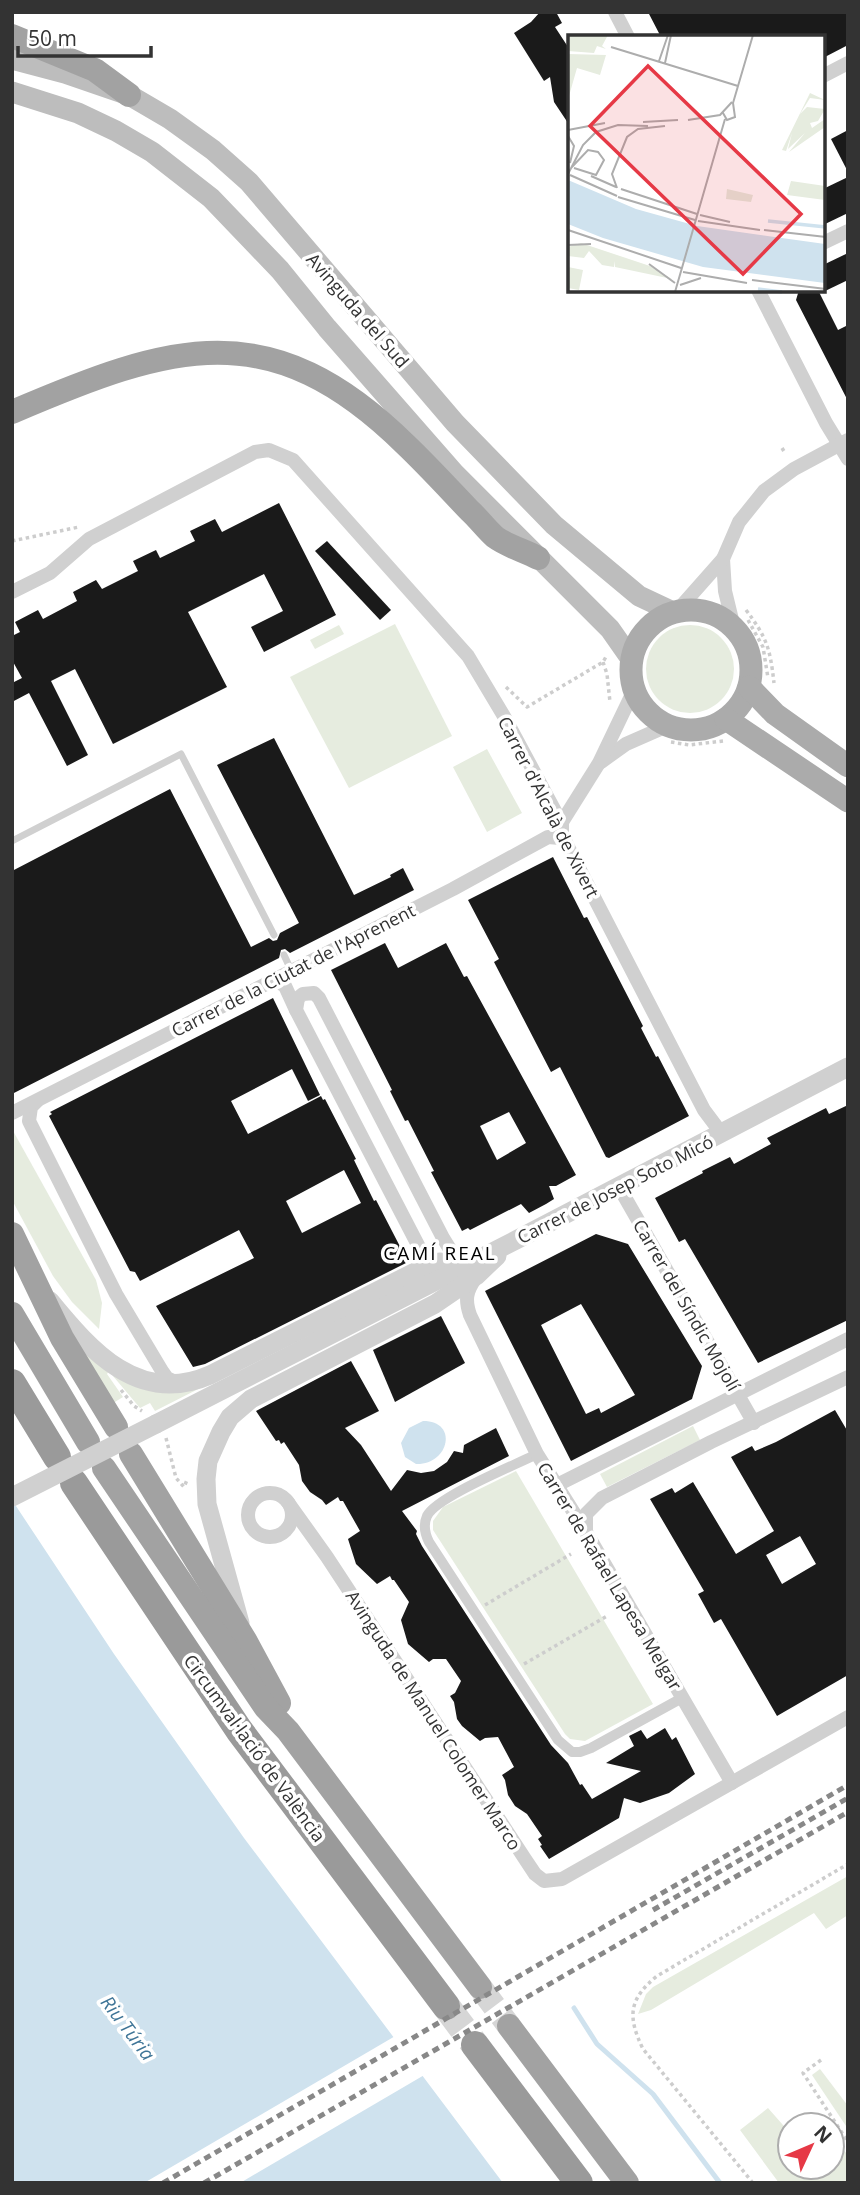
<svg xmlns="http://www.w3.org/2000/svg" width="860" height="2195" font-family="'Open Sans',sans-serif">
	<rect width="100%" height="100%" fill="#fff"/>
	<g fill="#e6ecdf">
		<path d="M395,624L452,736L349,788L290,677Z"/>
		<circle cx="690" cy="669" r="44"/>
		<path d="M339,625L344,634L315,649L310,640Z"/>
		<path d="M487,749L522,813L487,832L453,767Z"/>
		<path d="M12,1129L96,1280L102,1303L99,1329L72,1302L53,1276L12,1200Z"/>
		<path d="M74,1340L109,1371L107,1374L123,1397L110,1405Z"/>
		<path d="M113,1376L214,1381L155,1411L150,1403L140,1408Z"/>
		<path d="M693,1426L700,1440L607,1487L600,1474Z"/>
		<path d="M516,1471L653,1704L585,1741L570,1739L565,1734L433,1530V1521L443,1507Z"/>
		<path d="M848,1876V1915L826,1929L814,1913L651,2010L638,2014L646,1994L653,1987Z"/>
		<path d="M820,2069L848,2106V2129L812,2075Z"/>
		<path d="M768,2108L790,2133V2167H832V2132L848,2156V2183H779L740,2130Z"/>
	</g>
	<g fill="#cfe2ee">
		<path d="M423,1421C459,1421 449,1465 416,1464L405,1457L401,1443L409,1428Z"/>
		<path d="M12,1500L114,1654L244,1838L503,2183H12Z"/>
	</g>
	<path fill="#fff" d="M397,2035L426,2074L240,2183H144Z"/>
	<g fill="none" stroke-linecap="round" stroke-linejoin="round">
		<path stroke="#cfe2ee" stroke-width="5" d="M574,2008L597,2044L653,2094L720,2183"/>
	</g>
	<g fill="#1a1a1a" fill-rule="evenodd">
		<path d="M540,12H556L562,23L555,27L570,50V126L554,102L550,77L544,81L514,33L531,22Z"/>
		<path d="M648,12H848V45L823,58V37H661Z"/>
		<path d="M848,130V172L831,139Z"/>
		<path d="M848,177V213L823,225V189Z"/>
		<path d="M848,253V280L823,292V265Z"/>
		<path d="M799,290H818L838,330L848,325V401L796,300Z"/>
		<path d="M279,503L336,615L264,652L251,627L283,611L264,574L188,612L227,687L113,744L75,669L51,681L88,755L67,766L29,693L12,702V683L22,678L12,660V636L20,632L15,622L38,610L43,619L77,601L73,592L96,580L102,589L138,571L133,561L156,550L160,558L195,541L190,531L215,519L222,532Z"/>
		<path d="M327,541L391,610L380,620L315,551Z"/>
		<path d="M274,738L354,895L391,877L390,875L403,868L414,890L290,953L285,949L281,950L279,958L12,1094V871L170,789L251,947L269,938L273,941L277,940L280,933L299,923L217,765Z"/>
		<path d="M553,857L584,918L587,917L643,1026L641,1028L656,1057L658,1056L689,1116L609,1158L606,1157L560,1067L551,1072L494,962L499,959L468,900Z"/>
		<path d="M385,943L398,968L446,943L464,977L467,976L576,1175L556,1186H549L554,1199L546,1204L529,1213L521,1204L470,1230L468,1228L462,1231L431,1172L434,1171L408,1120L405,1121L390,1091L392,1090L331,970ZM509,1112L526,1143L497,1160L480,1126Z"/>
		<path d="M273,998L320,1095L308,1101L292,1069L231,1101L248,1134L321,1096L323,1100L325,1099L356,1159L354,1160L372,1197L374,1201L376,1200L408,1262L205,1364L193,1367L156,1306L254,1258L239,1230L140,1281L135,1272L130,1271L49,1116L52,1114L50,1112ZM344,1170L361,1203L302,1233L286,1201Z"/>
		<path d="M848,1105V1320L758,1363L685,1239L679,1242L655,1198L703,1173L702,1171L730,1157L734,1164L771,1144L767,1138L826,1108L829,1114Z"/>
		<path d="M596,1234L628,1244L702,1366L692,1399L571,1461L485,1291ZM581,1304L635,1395L601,1413L599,1408L586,1414L541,1325Z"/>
		<path d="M441,1316L465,1363L395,1402L373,1350Z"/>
		<path d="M351,1361L379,1411L345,1428L361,1445L391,1491L407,1470L421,1473L434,1471L447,1462L454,1451L463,1453L464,1445L496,1428L509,1456L402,1511L417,1531L416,1534L422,1546L551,1745L568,1763L580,1785L582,1784L592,1799L641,1771L606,1763L634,1746L629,1736L641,1730L647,1739L665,1728L672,1740L676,1737L695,1774L669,1793L640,1803L624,1798L619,1818L549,1859L540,1846L542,1845L538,1839L542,1836L527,1814L515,1806L508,1795L505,1780L502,1775L514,1767L498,1737L485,1738L480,1741L462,1726L457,1719L454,1702L450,1696L455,1693L461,1681L446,1659H433L429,1662L408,1644L401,1620L409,1602L394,1580H392L390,1576L377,1584L356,1564L348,1539L360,1531L343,1501H340L338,1497L326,1505L322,1500L310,1492L302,1481L299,1465L284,1442L281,1444L279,1440L276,1441L256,1411Z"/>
		<path d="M835,1410L848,1432V1675L777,1716L721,1619L714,1623L698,1594L704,1591L650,1499L672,1488L675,1493L693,1482L736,1554L774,1531L731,1457L752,1446L755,1451L776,1442ZM800,1536L816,1564L782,1584L766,1555Z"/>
	</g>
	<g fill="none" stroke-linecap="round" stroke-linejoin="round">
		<path stroke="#d6d6d6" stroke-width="24" stroke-dasharray="24 12" stroke-linecap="butt" d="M480,1987L509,2026"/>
		<path stroke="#d6d6d6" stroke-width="28" stroke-dasharray="28 14" stroke-linecap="butt" d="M446,2006L475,2045"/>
		<g stroke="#cdcdcd" stroke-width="3.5" stroke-dasharray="3.5 3.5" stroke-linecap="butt">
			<path d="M782,448L785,453"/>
			<path d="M12,541L79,527"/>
			<path d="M746,610C767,638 770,648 774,683"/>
			<path d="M748,620L763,647L768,678"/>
			<path d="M603,662L607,674L610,702"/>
			<path d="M506,687L527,707L603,662L607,655"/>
			<path d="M671,742L689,745L723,741"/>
			<path d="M121,1390L134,1406L142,1411"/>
			<path d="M166,1438L176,1478L184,1487L187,1480"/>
			<path d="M485,1605L571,1554"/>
			<path d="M524,1664L607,1616"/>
			<path d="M821,2060L803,2073L848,2142"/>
			<path d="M753,2183L643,2049C627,2016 629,1999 657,1976L848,1864"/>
		</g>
		<g stroke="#d0d0d0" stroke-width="7">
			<path d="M12,841L181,754L274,935"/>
			<path d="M284,955L291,970"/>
		</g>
		<path stroke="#d0d0d0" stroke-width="10" d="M537,1454C515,1465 436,1497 427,1516C423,1525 425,1534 429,1542L558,1740L572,1752H580L591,1748L682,1698"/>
		<g stroke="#d0d0d0" stroke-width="14">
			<path d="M615,12L628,37"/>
			<path d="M823,76L848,63"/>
			<path d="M823,243L848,231"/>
			<path d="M758,290L826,423L848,459"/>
			<path d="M723,559L725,591L734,628"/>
			<path d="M12,592L50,573L89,539L255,452L269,450L293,460L468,656L505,718L562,824V834L566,843L704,1110L722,1134"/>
			<path d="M677,611L723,559L739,522L764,491L794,469L848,440"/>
			<path d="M601,762L626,744L667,726"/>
			<path d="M557,830L599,763L634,690"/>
			<path d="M271,982L277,981L285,986L296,1010"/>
			<path d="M37,1101L31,1107L29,1121L116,1294L162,1371L167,1378L178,1383"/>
			<path d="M12,1113L453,889L548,837L560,838L566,843"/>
			<path d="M619,1187L754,1423"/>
			<path d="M433,1274L296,1010L298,998L303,994L314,993L319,998L443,1238L461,1267"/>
			<path d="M475,1279C466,1292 465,1300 470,1315L537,1454L586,1532L732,1783"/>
			<path d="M557,1485L848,1339"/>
			<circle cx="270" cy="1515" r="22"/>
			<path d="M287,1501L327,1557L525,1859L535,1874L544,1881L562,1879L848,1717"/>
			<path d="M586,1530V1514L602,1498L711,1442L848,1377"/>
		</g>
		<g stroke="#d0d0d0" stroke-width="19">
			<path d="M50,1301C91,1351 139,1406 210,1375L429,1265L440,1262L461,1267"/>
			<path d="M156,1424L516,1240L848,1067"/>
			<path d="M240,1623L207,1504L206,1479L208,1461L221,1432L230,1417L251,1399L435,1304L476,1276L497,1256"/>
		</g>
		<g stroke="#bdbdbd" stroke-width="21">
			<path d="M12,59L65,73L129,95L170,119L213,150L249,182L455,423L554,525L639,596L673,612"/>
			<path d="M12,92L78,113L116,131L152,152L211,198L280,270L327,328L454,473L610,629L631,659"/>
		</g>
		<g stroke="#ababab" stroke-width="23">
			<circle cx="691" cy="670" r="60"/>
			<path d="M749,687L775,714L848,766"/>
			<path d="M726,719L848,801"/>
		</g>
		<g stroke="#a2a2a2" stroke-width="24">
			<path d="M12,36L95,70L129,95"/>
			<path d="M12,412C171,344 270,311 406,445C428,466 448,488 469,510C478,518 486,529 495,537C507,546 525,551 538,558"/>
			<path d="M12,1234L62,1338L116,1427"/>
			<path d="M12,1314L88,1442"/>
			<path d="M131,1454L245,1640L279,1703"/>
			<path d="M104,1468L266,1708L288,1731L480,1987"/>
			<path d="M509,2026L627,2183"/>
		</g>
		<g stroke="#9a9a9a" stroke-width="28">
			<path d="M12,1383L57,1457"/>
			<path d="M74,1483L239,1730L446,2006"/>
			<path d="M475,2045L579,2183"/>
		</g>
		<g stroke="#888" stroke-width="5" stroke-dasharray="7 5" stroke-linecap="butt">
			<path d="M653,1910L848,1798"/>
			<path d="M163,2183L848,1785"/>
			<path d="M204,2183L848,1812"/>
		</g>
		<path stroke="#d0d0d0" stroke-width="19" d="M12,1497L156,1424"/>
	</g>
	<g text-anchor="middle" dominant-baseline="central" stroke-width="7" stroke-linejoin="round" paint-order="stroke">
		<g font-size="18" fill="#333" stroke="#fff">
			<text transform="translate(358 310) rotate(49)">Avinguda del Sud</text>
			<text transform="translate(549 807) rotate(63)">Carrer d'Alcalà de Xivert</text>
			<text transform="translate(293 970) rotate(-27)">Carrer de la Ciutat de l'Aprenent</text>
			<text transform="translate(615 1189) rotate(-27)">Carrer de Josep Soto Micó</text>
			<text transform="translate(687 1305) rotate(60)">Carrer del Síndic Mojolí</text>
			<text transform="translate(610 1576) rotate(59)">Carrer de Rafael Lapesa Melgar</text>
			<text transform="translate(434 1720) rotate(57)">Avinguda de Manuel Colomer Marco</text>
			<text transform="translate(255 1748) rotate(54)">Circumval·lació de València</text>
		</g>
		<g font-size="19" letter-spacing="2" fill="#000" stroke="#fff">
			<text x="440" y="1253">CAMÍ REAL</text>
		</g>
		<g font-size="19" font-style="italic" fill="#3f7597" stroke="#fff">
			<text transform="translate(128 2028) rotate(53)">Riu Túria</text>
		</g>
	</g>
	<g transform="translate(568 35)">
		<rect width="257" height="257" fill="#fff"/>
		<path d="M0,0H40L34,11L38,14L29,11L26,18L0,16ZM0,19L38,20L32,40L9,33L1,61ZM242,58L257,65L242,63L232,79L239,72L257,74L250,86L242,88L244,93L257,84V92L221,117L237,98L220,114L224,98L218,116L214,115ZM223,146L257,151V165L219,160ZM159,154L185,160L183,167L158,164ZM13,208L82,231L104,244L47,232V226L46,232L34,230L21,216L16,223L0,221V212ZM0,232L15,235L11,255L0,253Z" fill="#e6ecdf"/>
		<path d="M0,145L68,174L129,191L257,209V248L135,232L35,203L0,189Z" fill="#cfe2ee"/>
		<path fill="none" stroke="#cfe2ee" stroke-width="3.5" d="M200,186L258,192M190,254L214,257"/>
		<path fill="none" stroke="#adadad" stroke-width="2" d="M43,12L170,51M91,26L100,0M97,28L103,0M155,78L159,85L167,82L165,68L185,0M120,85L152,80L164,67M75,87L110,85M0,95L37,88M0,101L6,111L2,128M3,133L20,115L30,117L36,125L28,140L6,133M0,139L15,110L28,97L50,90L80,91M2,140L49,161M23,141L48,152M49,153L44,139L59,102L70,94L97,91M53,154L129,179M50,162L127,185M132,180L162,187M130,186L192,195M0,195L113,233M196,195L258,202M0,210L23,209M81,229L107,248M115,237L179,248M184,245L258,254M112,250L133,243M107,257L157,84"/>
		<path fill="#e63946" fill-opacity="0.15" stroke="#e63946" stroke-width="3.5" d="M80,31L233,179L175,239L22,91Z"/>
		<rect width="257" height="257" fill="none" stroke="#333" stroke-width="3.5"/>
	</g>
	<rect width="860" height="2195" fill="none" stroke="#333333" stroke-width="28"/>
	<g transform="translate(811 2146) rotate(46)"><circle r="33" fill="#ffffff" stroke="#adadad" stroke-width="2"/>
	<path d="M0-5L12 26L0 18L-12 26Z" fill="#e63946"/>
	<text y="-10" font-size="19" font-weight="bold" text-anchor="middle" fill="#333333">N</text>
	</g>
	<path d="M18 46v10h133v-10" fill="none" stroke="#333333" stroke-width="3.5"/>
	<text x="28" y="46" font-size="21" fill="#333333" stroke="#ffffff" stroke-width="5" paint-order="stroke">50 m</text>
</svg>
